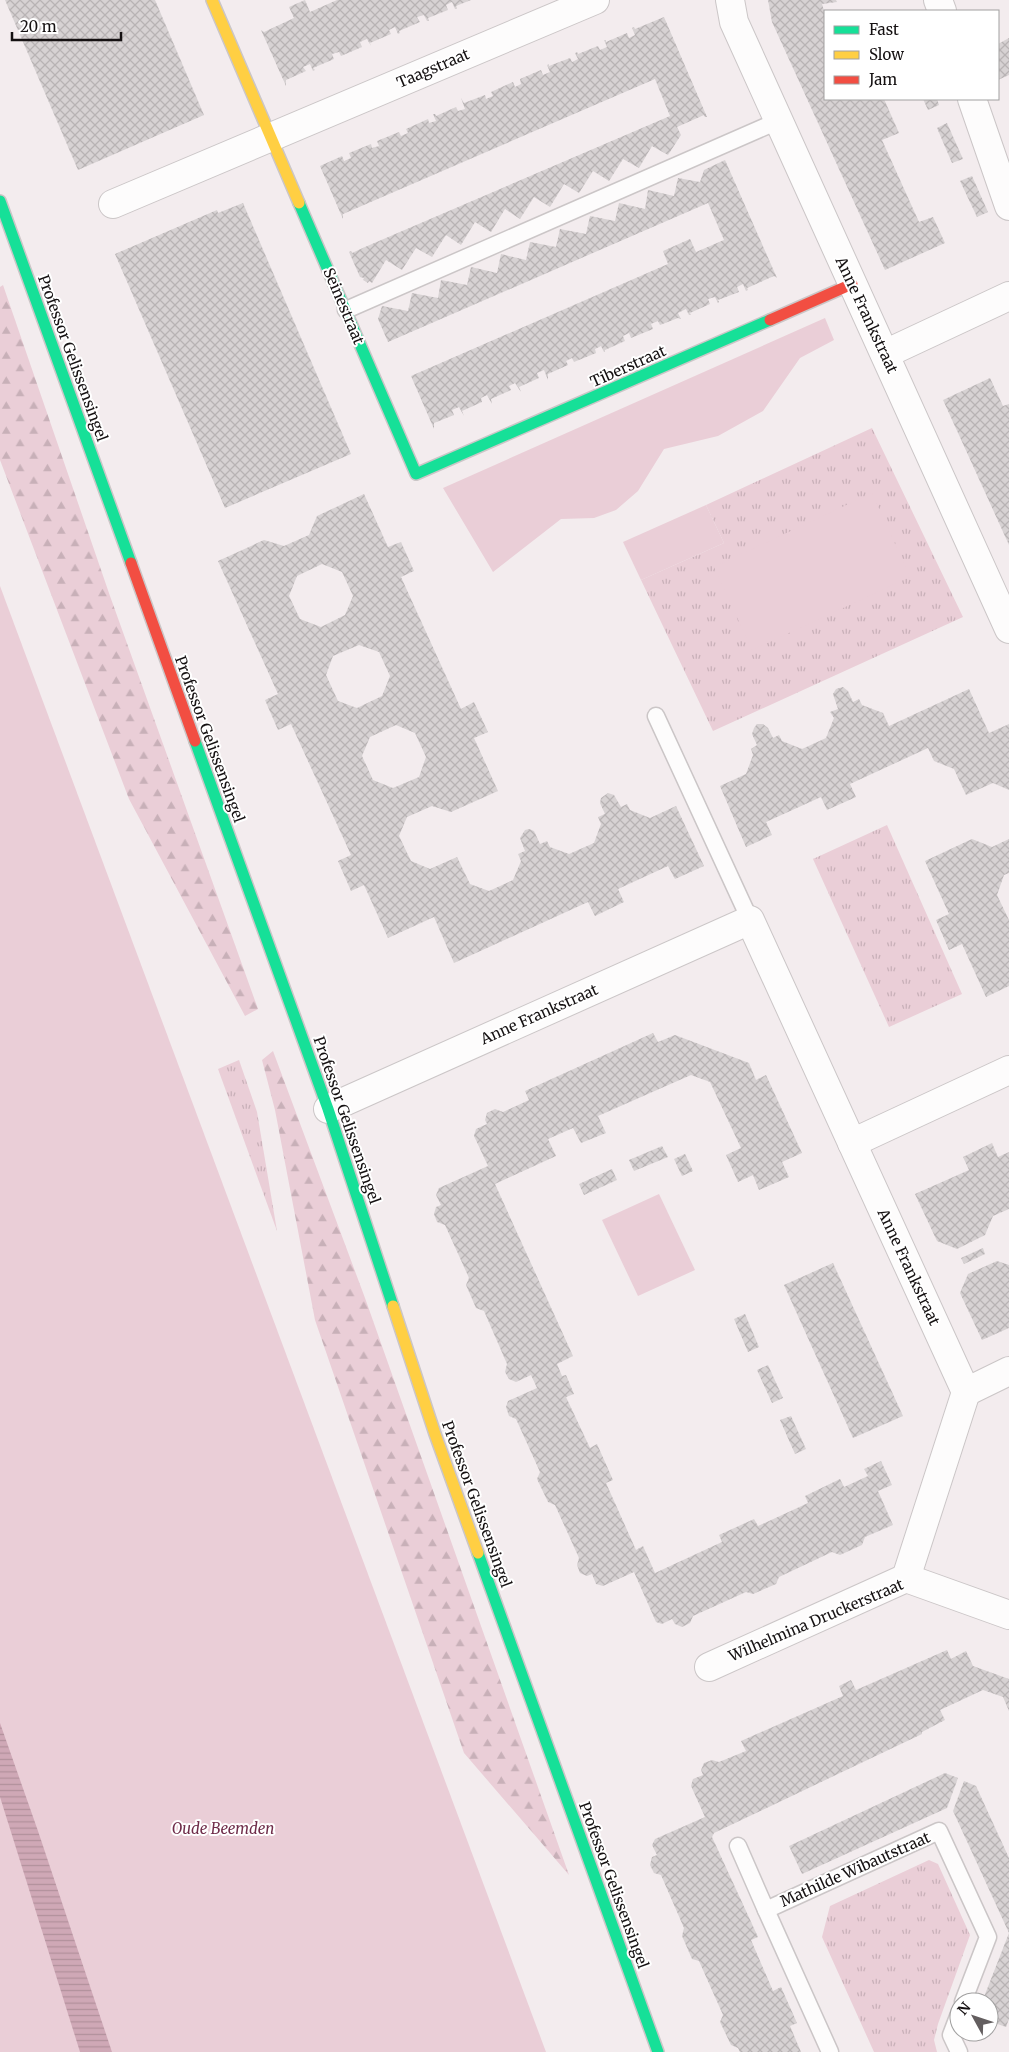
<svg xmlns="http://www.w3.org/2000/svg" width="1009" height="2052" font-family="Merriweather,serif">
	<defs>
		<pattern id="grass-tufts" width="24" height="20" patternUnits="userSpaceOnUse" patternTransform="scale(1.25)"><rect width="24" height="20" fill="#eaced7"/><path d="M3 7l-1-3M5 7V3M7 7l1-3M15 17l-1-3M17 17v-4M19 17l1-3" fill="none" stroke="#c8b0b8"/></pattern>
		<pattern id="forest-firs" width="22" height="20" patternUnits="userSpaceOnUse" patternTransform="scale(1.25)"><rect width="22" height="20" fill="#eaced7"/><path d="M5 1l3.5 6h-7zM16 11l3.5 6h-7z" fill="#c8b0b8"/></pattern>
		<pattern id="water-rules" width="6" height="5" patternUnits="userSpaceOnUse" patternTransform="scale(1.25)"><rect width="6" height="5" fill="#cfa8b6"/><path d="M0 2.5h6" fill="none" stroke="#b1909b"/></pattern>
		<pattern id="building-cross-hatch" width="8" height="8" patternUnits="userSpaceOnUse" patternTransform="scale(1.25)"><rect width="8" height="8" fill="#d7d2d3"/><path d="M0 0l8 8M0 8l8-8" fill="none" stroke="#b8b3b4"/></pattern>
	</defs>
	<rect width="100%" height="100%" fill="#f3ecee"/>
	<g fill="url(#grass-tufts)">
		<path d="M872,428L963,617L713,731L641,580L724,543L706,505Z"/>
		<path d="M887,825L962,994L889,1027L813,859Z"/>
		<path d="M239,1060L257,1112L277,1231L218,1069Z"/>
		<path d="M929,1860L938,1864L970,1935L938,2024L934,2040L937,2052H874L822,1937L830,1906Z"/>
	</g>
	<g fill="url(#forest-firs)">
		<path d="M3,285L110,596L258,1009L245,1016L129,799L0,460V287Z"/>
		<path d="M273,1051L365,1298L569,1875L464,1753L315,1320L275,1110L262,1060Z"/>
	</g>
	<g fill="#eaced7">
		<path d="M825,318L834,340L800,358L763,411L718,436L664,449L638,491L616,510L594,518L561,519L493,572L443,488Z"/>
		<path d="M872,493L910,577L752,650L714,567Z"/>
		<path d="M706,505L724,543L641,580L623,542Z"/>
		<path d="M0,586L546,2052H0Z"/>
		<path d="M659,1194L695,1270L638,1296L602,1220Z"/>
	</g>
	<path fill="url(#water-rules)" d="M0,1723L38,1831L112,2052H80L0,1797Z"/>
	<g fill="url(#building-cross-hatch)" fill-rule="evenodd">
		<path d="M5,0H155L204,115L78,170Z"/>
		<path d="M305,0L310,12L337,0H471L456,6L457,9H455L452,2L446,5L448,10L428,18L429,21H427L424,15L417,17L420,22L399,31L400,33L398,34L395,27L389,30L391,34L370,43L371,46L367,39L360,42L362,47L341,56L339,52L332,54L334,59L313,68L315,70L313,71L310,64L303,67L306,71L286,80V86L261,30L264,32L294,18L289,7Z"/>
		<path d="M768,0H836L837,2L822,4L825,14V99H884L899,133L882,140L919,222L933,217L945,243L885,270L772,22Z"/>
		<path d="M664,17L707,117H705L704,115L677,127L681,135L668,155L652,146L639,168L623,159L609,181L593,171L579,193L564,184L550,207L534,197L520,219L505,209L491,232L475,222L461,245L446,235L432,257L416,248L402,270L386,260L372,283L369,281L368,283L363,280L364,278L360,277L349,252L351,251L352,253L365,247L670,116L655,79L343,214V219L320,166L342,156L344,161L351,158L349,153L371,144L372,148L379,146L377,141L399,132L401,136L408,133L406,129L428,119L429,123L436,121L433,114H435L436,116L456,107L458,111L465,109L461,98L464,103L485,95L486,99L493,96L491,92L513,82L515,87L521,84L520,79L541,70L543,75L550,72L547,65L549,64V66L570,58L572,62L578,59L575,53L577,52L578,54L598,46L600,50L607,47L604,40H606V42L627,33L629,38L635,35L632,28L634,27L635,29Z"/>
		<path d="M1009,38V75L998,80V44Z"/>
		<path d="M923,99H937L939,105L928,110Z"/>
		<path d="M947,123L963,159L952,163L937,128Z"/>
		<path d="M725,160L777,278L774,276L747,288L748,290L746,291L743,284L737,287L739,292L718,300L719,302L718,303L715,297L708,299L710,304L690,313L691,315H689L686,309L678,313L681,319L678,318L660,325L658,321L651,324L653,329L631,338L629,333L623,336L625,341L605,350V352H604L601,346L595,349L596,353L574,362L572,358L566,361L568,365L548,374V380L544,370L537,373L539,378L519,387L521,392L515,383L509,386L511,390L491,399L492,404L487,395L481,398L482,402L462,411L464,416L459,407L452,410L454,415L434,423V429L411,376L668,264L663,251L690,239L696,252L724,240L708,203L388,342L378,319L382,306L408,311L412,293L438,298L441,280L467,285L471,267L497,273L501,254L526,260L530,242L556,247L560,229L586,234L590,216L615,221L619,203L645,209L648,190L674,196L678,178L700,182L704,170Z"/>
		<path d="M972,176L988,212L977,217L960,181Z"/>
		<path d="M243,203L351,454L225,508L115,254L217,210L218,213Z"/>
		<path d="M990,378L1003,406L1009,404V545L943,400Z"/>
		<path d="M364,494L388,547L401,542L414,571L401,577L461,709L474,702L488,732L474,738L498,791L451,812L432,806L407,817L399,836L411,861L430,869L457,857L470,884L489,891L513,880L521,861L518,854L525,851L520,838L525,830L529,829L534,831L540,844L547,841L550,847L569,854L594,843L601,824L598,817L605,814L600,803L601,798L608,793L614,795L621,807L627,804L630,810L650,818L676,806L704,866L675,879L668,866L618,889L624,902L595,916L588,902L454,963L434,917L388,938L364,885L351,891L338,861L351,855L291,724L278,730L265,700L278,694L218,561L264,540L284,546L309,535L317,516ZM322,564L342,572L353,596L345,615L321,627L300,619L289,596L297,576ZM359,645L379,652L390,676L382,696L357,708L338,701L326,675L333,656ZM396,725L415,733L426,757L419,777L393,788L373,780L362,756L370,737Z"/>
		<path d="M843,687L848,691L853,702L859,699L862,705L883,713L889,726L969,689L989,733L1009,724V790L993,783L966,795L954,769L934,761L928,748L850,784L856,797L827,810L821,797L766,822L772,835L746,847L720,786L746,774L753,755L751,749L757,745L752,734L754,728L757,724H763L768,728L773,738L779,735L782,741L802,749L826,738L834,718L830,712L838,709L833,694L836,689Z"/>
		<path d="M972,839L992,847L1009,839V873L1004,875L997,895L1009,920V986L986,997L962,944L949,950L936,920L949,914L925,861Z"/>
		<path d="M653,1033L658,1042L675,1035L749,1063L756,1080L766,1075L802,1153L782,1162L789,1177L759,1190L753,1175L738,1182L726,1155L741,1148L710,1082L691,1075L598,1116L606,1133L581,1143L573,1128L548,1139L556,1156L495,1184L573,1356L557,1364L562,1376L566,1375L574,1394L566,1397L590,1448L597,1444L613,1480L606,1483L636,1550L643,1546L655,1573L722,1542L719,1535L754,1519L758,1526L808,1503L805,1496L840,1479L844,1487L868,1476L864,1469L881,1461L892,1485L878,1491L893,1525L865,1537L862,1545L840,1555L832,1552L779,1577L776,1584L753,1594L746,1592L693,1616L690,1623L682,1627L675,1624L672,1619L662,1624L656,1622L634,1572L603,1586L596,1584L592,1574L587,1576L580,1573L577,1565L579,1558L555,1505L548,1502L537,1479L540,1472L516,1419L509,1416L506,1407L508,1401L537,1388L531,1375L516,1382L509,1379L505,1372L507,1364L484,1311L476,1308L466,1285L469,1278L445,1225L437,1222L434,1214L436,1207L441,1205L436,1195L439,1188L488,1166L474,1136L476,1129L487,1124L485,1120L487,1113L495,1109L503,1112L529,1100L525,1091Z"/>
		<path d="M992,1143L998,1157L1009,1152V1209L993,1216L985,1235L957,1249L937,1241L915,1194L969,1170L963,1157Z"/>
		<path d="M662,1146L668,1157L634,1171L629,1160Z"/>
		<path d="M685,1154L693,1171L682,1176L674,1159Z"/>
		<path d="M612,1169L617,1180L584,1195L579,1184Z"/>
		<path d="M983,1248L985,1254L964,1264L961,1258Z"/>
		<path d="M997,1261L1009,1265V1328L982,1340L960,1293L968,1274Z"/>
		<path d="M833,1263L903,1416L853,1438L784,1285Z"/>
		<path d="M745,1314L759,1347L748,1352L734,1319Z"/>
		<path d="M768,1365L783,1398L772,1403L757,1370Z"/>
		<path d="M791,1416L806,1449L795,1454L780,1420Z"/>
		<path d="M947,1650L951,1659L966,1651L973,1666L1009,1679V1711L1003,1697L983,1690L940,1710L945,1720L922,1732V1734L714,1833L712,1837L758,1937L751,1940L773,1991L781,1987L797,2023L790,2026L801,2052H740L738,2048L731,2045L720,2022L723,2015L699,1961L692,1959L682,1936L684,1928L661,1875L654,1873L650,1865L652,1857L657,1855L652,1845L655,1839L705,1817L691,1786L693,1779L703,1775L701,1770L704,1763L712,1760L719,1762L746,1751L741,1741L843,1696L839,1686L851,1680L856,1690Z"/>
		<path d="M945,1773L958,1778L947,1808L802,1874L789,1846Z"/>
		<path d="M964,1781L976,1786L1009,1858V1933L953,1811Z"/>
		<path d="M1009,1933V2019L1006,2027L989,2021V2002H982Z"/>
	</g>
	<g fill="none" stroke-linecap="round" stroke-linejoin="round">
		<g stroke="#cbc6c7" stroke-width="19">
			<g id="lane">
				<path d="M346,310L778,121"/>
				<path d="M656,716L750,920"/>
				<path d="M738,1846L766,1910"/>
				<path d="M959,2014L951,2035L959,2052"/>
				<path d="M830,2052L766,1910L939,1831L988,1937L963,2002"/>
			</g>
		</g>
		<g stroke="#cbc6c7" stroke-width="30">
			<g id="street">
				<path d="M730,0L734,22L1009,629"/>
				<path d="M938,0L942,11"/>
				<path d="M972,99L1009,206"/>
				<path d="M113,204L595,0"/>
				<path d="M885,354L1009,296"/>
				<path d="M328,1109L750,920L966,1392"/>
				<path d="M852,1143L1009,1070"/>
				<path d="M966,1392L1009,1371"/>
				<path d="M906,1578L966,1392"/>
				<path d="M709,1667L906,1578L1009,1615"/>
			</g>
		</g>
		<g stroke="#cbc6c7" stroke-width="14">
			<g id="fast">
				<path d="M0,201L131,563"/>
				<path d="M299,203L416,474L770,320"/>
				<path d="M195,741L328,1109L393,1306"/>
				<path d="M478,1553L658,2052"/>
			</g>
		</g>
		<g stroke="#cbc6c7" stroke-width="14">
			<g id="slow">
				<path d="M212,0L299,203"/>
				<path d="M393,1306L435,1434L478,1553"/>
			</g>
		</g>
		<g stroke="#cbc6c7" stroke-width="14">
			<g id="jam">
				<path d="M770,320L852,284"/>
				<path d="M131,563L195,741"/>
			</g>
		</g>
		<use href="#lane" stroke="#fdfcfc" stroke-width="16"/>
		<use href="#street" stroke="#fdfcfc" stroke-width="28"/>
		<use href="#fast" stroke="#16e098" stroke-width="11"/>
		<use href="#slow" stroke="#ffcf43" stroke-width="11"/>
		<use href="#jam" stroke="#f24e42" stroke-width="11"/>
	</g>
	<g text-anchor="middle" dominant-baseline="central" stroke-width="4" stroke-linejoin="round" paint-order="stroke">
		<g font-size="15" fill="#151112" stroke="#fff">
			<text transform="translate(433 68) rotate(-23)">Taagstraat</text>
			<text transform="translate(344 306) rotate(67)">Seinestraat</text>
			<text transform="translate(867 315) rotate(65)">Anne Frankstraat</text>
			<text transform="translate(73 358) rotate(70)">Professor Gelissensingel</text>
			<text transform="translate(628 366) rotate(-24)">Tiberstraat</text>
			<text transform="translate(210 739) rotate(70)">Professor Gelissensingel</text>
			<text transform="translate(539 1014) rotate(-24)">Anne Frankstraat</text>
			<text transform="translate(347 1120) rotate(71)">Professor Gelissensingel</text>
			<text transform="translate(909 1267) rotate(65)">Anne Frankstraat</text>
			<text transform="translate(477 1504) rotate(70)">Professor Gelissensingel</text>
			<text transform="translate(816 1620) rotate(-23)">Wilhelmina Druckerstraat</text>
			<text transform="translate(855 1869) rotate(-24)">Mathilde Wibautstraat</text>
			<text transform="translate(614 1885) rotate(70)">Professor Gelissensingel</text>
		</g>
		<g font-size="15" font-style="italic" fill="#6f2d4a" stroke="#fff">
			<text x="223" y="1828">Oude Beemden</text>
		</g>
	</g>
	<rect x="824" y="10" width="175" height="90" fill="#ffffff" stroke="#a1a0a0"/>
	<rect x="834" y="26" width="25" height="8" fill="#16e098" stroke="#a1a0a0"/>
	<text x="869" y="35" font-size="15" fill="#151112">Fast</text>
	<rect x="834" y="51" width="25" height="8" fill="#ffcf43" stroke="#a1a0a0"/>
	<text x="869" y="60" font-size="15" fill="#151112">Slow</text>
	<rect x="834" y="76" width="25" height="8" fill="#f24e42" stroke="#a1a0a0"/>
	<text x="869" y="85" font-size="15" fill="#151112">Jam</text>
	<g transform="translate(974 2017) rotate(310)"><circle r="24" fill="#ffffff" stroke="#a1a0a0"/>
	<path d="M0-4L9 19L0 12L-9 19Z" fill="#635e5f"/>
	<text y="-8" font-size="14" font-weight="bold" text-anchor="middle" fill="#151112">N</text>
	</g>
	<path d="M12 32v8h109v-8" fill="none" stroke="#151112" stroke-width="2.5"/>
	<text x="20" y="32" font-size="15" fill="#151112" stroke="#ffffff" stroke-width="4" paint-order="stroke">20 m</text>
</svg>
